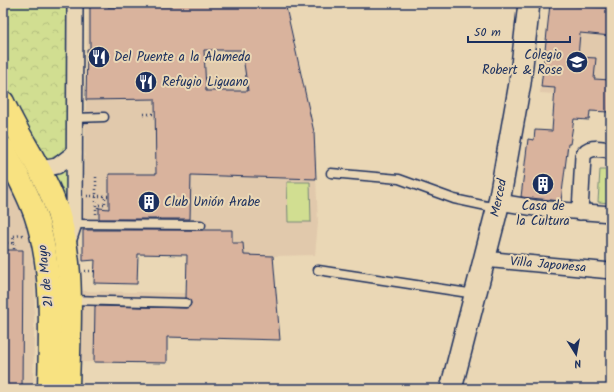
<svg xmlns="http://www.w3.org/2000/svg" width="614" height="392" font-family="Kalam,sans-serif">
	<defs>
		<pattern id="park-crowns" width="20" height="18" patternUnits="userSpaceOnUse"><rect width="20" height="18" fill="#d1de91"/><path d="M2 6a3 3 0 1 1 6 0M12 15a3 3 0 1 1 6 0" fill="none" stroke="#b3bf7f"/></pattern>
	</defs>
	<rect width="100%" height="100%" fill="#ead7b5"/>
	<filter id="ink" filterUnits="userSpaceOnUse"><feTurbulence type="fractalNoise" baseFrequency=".025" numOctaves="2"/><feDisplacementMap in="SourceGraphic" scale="8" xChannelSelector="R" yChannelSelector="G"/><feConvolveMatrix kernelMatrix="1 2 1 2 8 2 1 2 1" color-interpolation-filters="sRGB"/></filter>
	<g filter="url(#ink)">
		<g fill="#e1c9ac">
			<path d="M88,3H285L314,132L318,223L315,255L273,256L280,340L167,337V363L81,362L82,291L186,293L187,255L185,230L83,227Z"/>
			<path d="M550,3H611V98L540,93Z"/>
			<path d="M3,172L16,197L28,233L35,277L33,389H3Z"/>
		</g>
		<g fill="#d1de91" stroke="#768678">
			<path d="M70,165L68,220L48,174Z"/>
			<path d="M600,170H611L610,203L598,202Z"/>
			<path d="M287,182H310L311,222H288Z"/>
		</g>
		<path fill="url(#park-crowns)" stroke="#768678" d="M3,3H68V140L66,151L59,159L45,161C28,132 10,104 3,71C0,52 3,23 3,3Z"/>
		<g fill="#d9b39d" stroke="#1b2f5e" fill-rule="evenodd">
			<path d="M90,3H108V7L172,6V3H285L314,132L316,179L191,175L190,219H99V208L109,209V174H156L155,99L86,100L87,49H90ZM204,50H242L248,91H206Z"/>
			<path d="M550,4L611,8V36L580,33L578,57L596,58L594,79L611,80L609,112L590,111L589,120L574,119L570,144H568L561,201L521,197L528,139L534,140L535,130L552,131L555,88L541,87Z"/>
			<path d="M83,230H232V243H243L244,255L273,256L280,340L167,337V363L94,362L95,306L186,308L190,306L191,303L189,299L186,298L187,255L138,254L137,284L94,283L95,260L83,261Z"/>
			<path d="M3,250H23L22,389H3Z"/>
		</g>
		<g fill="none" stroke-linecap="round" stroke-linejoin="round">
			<g stroke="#1b2f5e" stroke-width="11">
				<g id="service">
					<path d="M75,118L104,117"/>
					<path d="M331,173L399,179L454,199L496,208"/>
					<path d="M74,224L201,225"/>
					<path d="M318,270L475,294"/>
					<path d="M71,300L186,303"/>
				</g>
			</g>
			<g stroke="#1b2f5e" stroke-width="18">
				<g id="minor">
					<path d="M40,169L57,166L74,153"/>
					<path d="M499,202L535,208L611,214"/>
					<path d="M580,212L583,156C588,145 601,149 611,150"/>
					<path d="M67,245L74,224L75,3"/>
					<path d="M484,259L611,271"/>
				</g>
			</g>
			<g stroke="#1b2f5e" stroke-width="24">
				<path id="secondary" d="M451,389L499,202L520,83L529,3"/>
			</g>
			<g stroke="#1b2f5e" stroke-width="25">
				<g id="primary">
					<path d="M3,102C18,136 40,165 53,199C77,258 69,327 68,389"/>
					<path d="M3,148C15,170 27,191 35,214C54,269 50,331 49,389"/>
				</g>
			</g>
			<g stroke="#1b2f5e" stroke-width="2.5" stroke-dasharray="1 3" stroke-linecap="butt">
				<path d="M144,114H155"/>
				<path d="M87,196H109"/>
				<path d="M98,208V205H105V196"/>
				<path d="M96,214V177"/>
				<path d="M3,243H14V250"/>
				<path d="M14,243L13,236L24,235"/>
				<path d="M85,271H94"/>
			</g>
			<use href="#service" stroke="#ead7b5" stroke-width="8"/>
			<use href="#minor" stroke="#ead7b5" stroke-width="15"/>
			<use href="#secondary" stroke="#ead7b5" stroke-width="21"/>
			<use href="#primary" stroke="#f8e281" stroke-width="22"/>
		</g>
	</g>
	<defs>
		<g id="restaurant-disc" transform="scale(1.15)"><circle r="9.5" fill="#1b2f5e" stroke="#ead7b5"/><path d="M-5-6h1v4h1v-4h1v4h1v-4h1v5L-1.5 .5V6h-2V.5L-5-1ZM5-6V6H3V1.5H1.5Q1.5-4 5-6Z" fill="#fff"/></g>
		<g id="school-disc" transform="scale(1.15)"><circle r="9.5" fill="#1b2f5e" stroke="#ead7b5"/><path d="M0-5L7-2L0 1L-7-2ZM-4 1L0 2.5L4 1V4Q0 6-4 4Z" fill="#fff"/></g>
		<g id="building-disc" transform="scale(1.15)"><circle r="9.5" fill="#1b2f5e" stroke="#ead7b5"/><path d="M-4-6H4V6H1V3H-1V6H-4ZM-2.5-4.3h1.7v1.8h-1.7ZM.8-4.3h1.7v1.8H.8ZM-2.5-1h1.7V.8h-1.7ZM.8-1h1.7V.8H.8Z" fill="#fff"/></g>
	</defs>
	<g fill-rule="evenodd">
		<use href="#restaurant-disc" x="99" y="57"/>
		<use href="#school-disc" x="577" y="62"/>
		<use href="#restaurant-disc" x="146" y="82"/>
		<use href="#building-disc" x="543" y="184"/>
		<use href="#building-disc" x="149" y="202"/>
	</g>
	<g text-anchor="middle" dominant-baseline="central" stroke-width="4" stroke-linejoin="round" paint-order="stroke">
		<g font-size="13" fill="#1b2f5e" stroke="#ead7b5" text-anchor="start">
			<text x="562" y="55" text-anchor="end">Colegio<tspan x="562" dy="15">Robert &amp; Rose</tspan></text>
			<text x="114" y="57">Del Puente a la Alameda</text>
			<text x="162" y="82">Refugio Liguano</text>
			<text x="164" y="202">Club Unión Arabe</text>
			<text x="543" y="206" text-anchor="middle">Casa de<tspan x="543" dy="15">la Cultura</tspan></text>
		</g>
		<g font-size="13" fill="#1b2f5e" stroke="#ead7b5">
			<text transform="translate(499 198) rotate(-78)">Merced</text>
			<text transform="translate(548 265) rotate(5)">Villa Japonesa</text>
			<text transform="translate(46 276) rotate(-96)">21 de Mayo</text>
		</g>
	</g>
	<rect width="614" height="392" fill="none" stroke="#ead7b5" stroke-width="16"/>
	<rect x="8" y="8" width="598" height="376" fill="none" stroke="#1b2f5e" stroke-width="1.5" filter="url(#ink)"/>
	<g transform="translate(576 354) rotate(169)" stroke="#ead7b5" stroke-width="3" paint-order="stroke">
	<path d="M0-3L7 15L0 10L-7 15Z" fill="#1b2f5e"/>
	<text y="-6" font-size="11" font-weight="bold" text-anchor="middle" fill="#1b2f5e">N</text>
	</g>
	<path d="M468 36v6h102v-6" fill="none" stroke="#1b2f5e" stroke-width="2"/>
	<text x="474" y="36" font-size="12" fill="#1b2f5e" stroke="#ead7b5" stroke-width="3" paint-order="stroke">50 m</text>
</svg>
